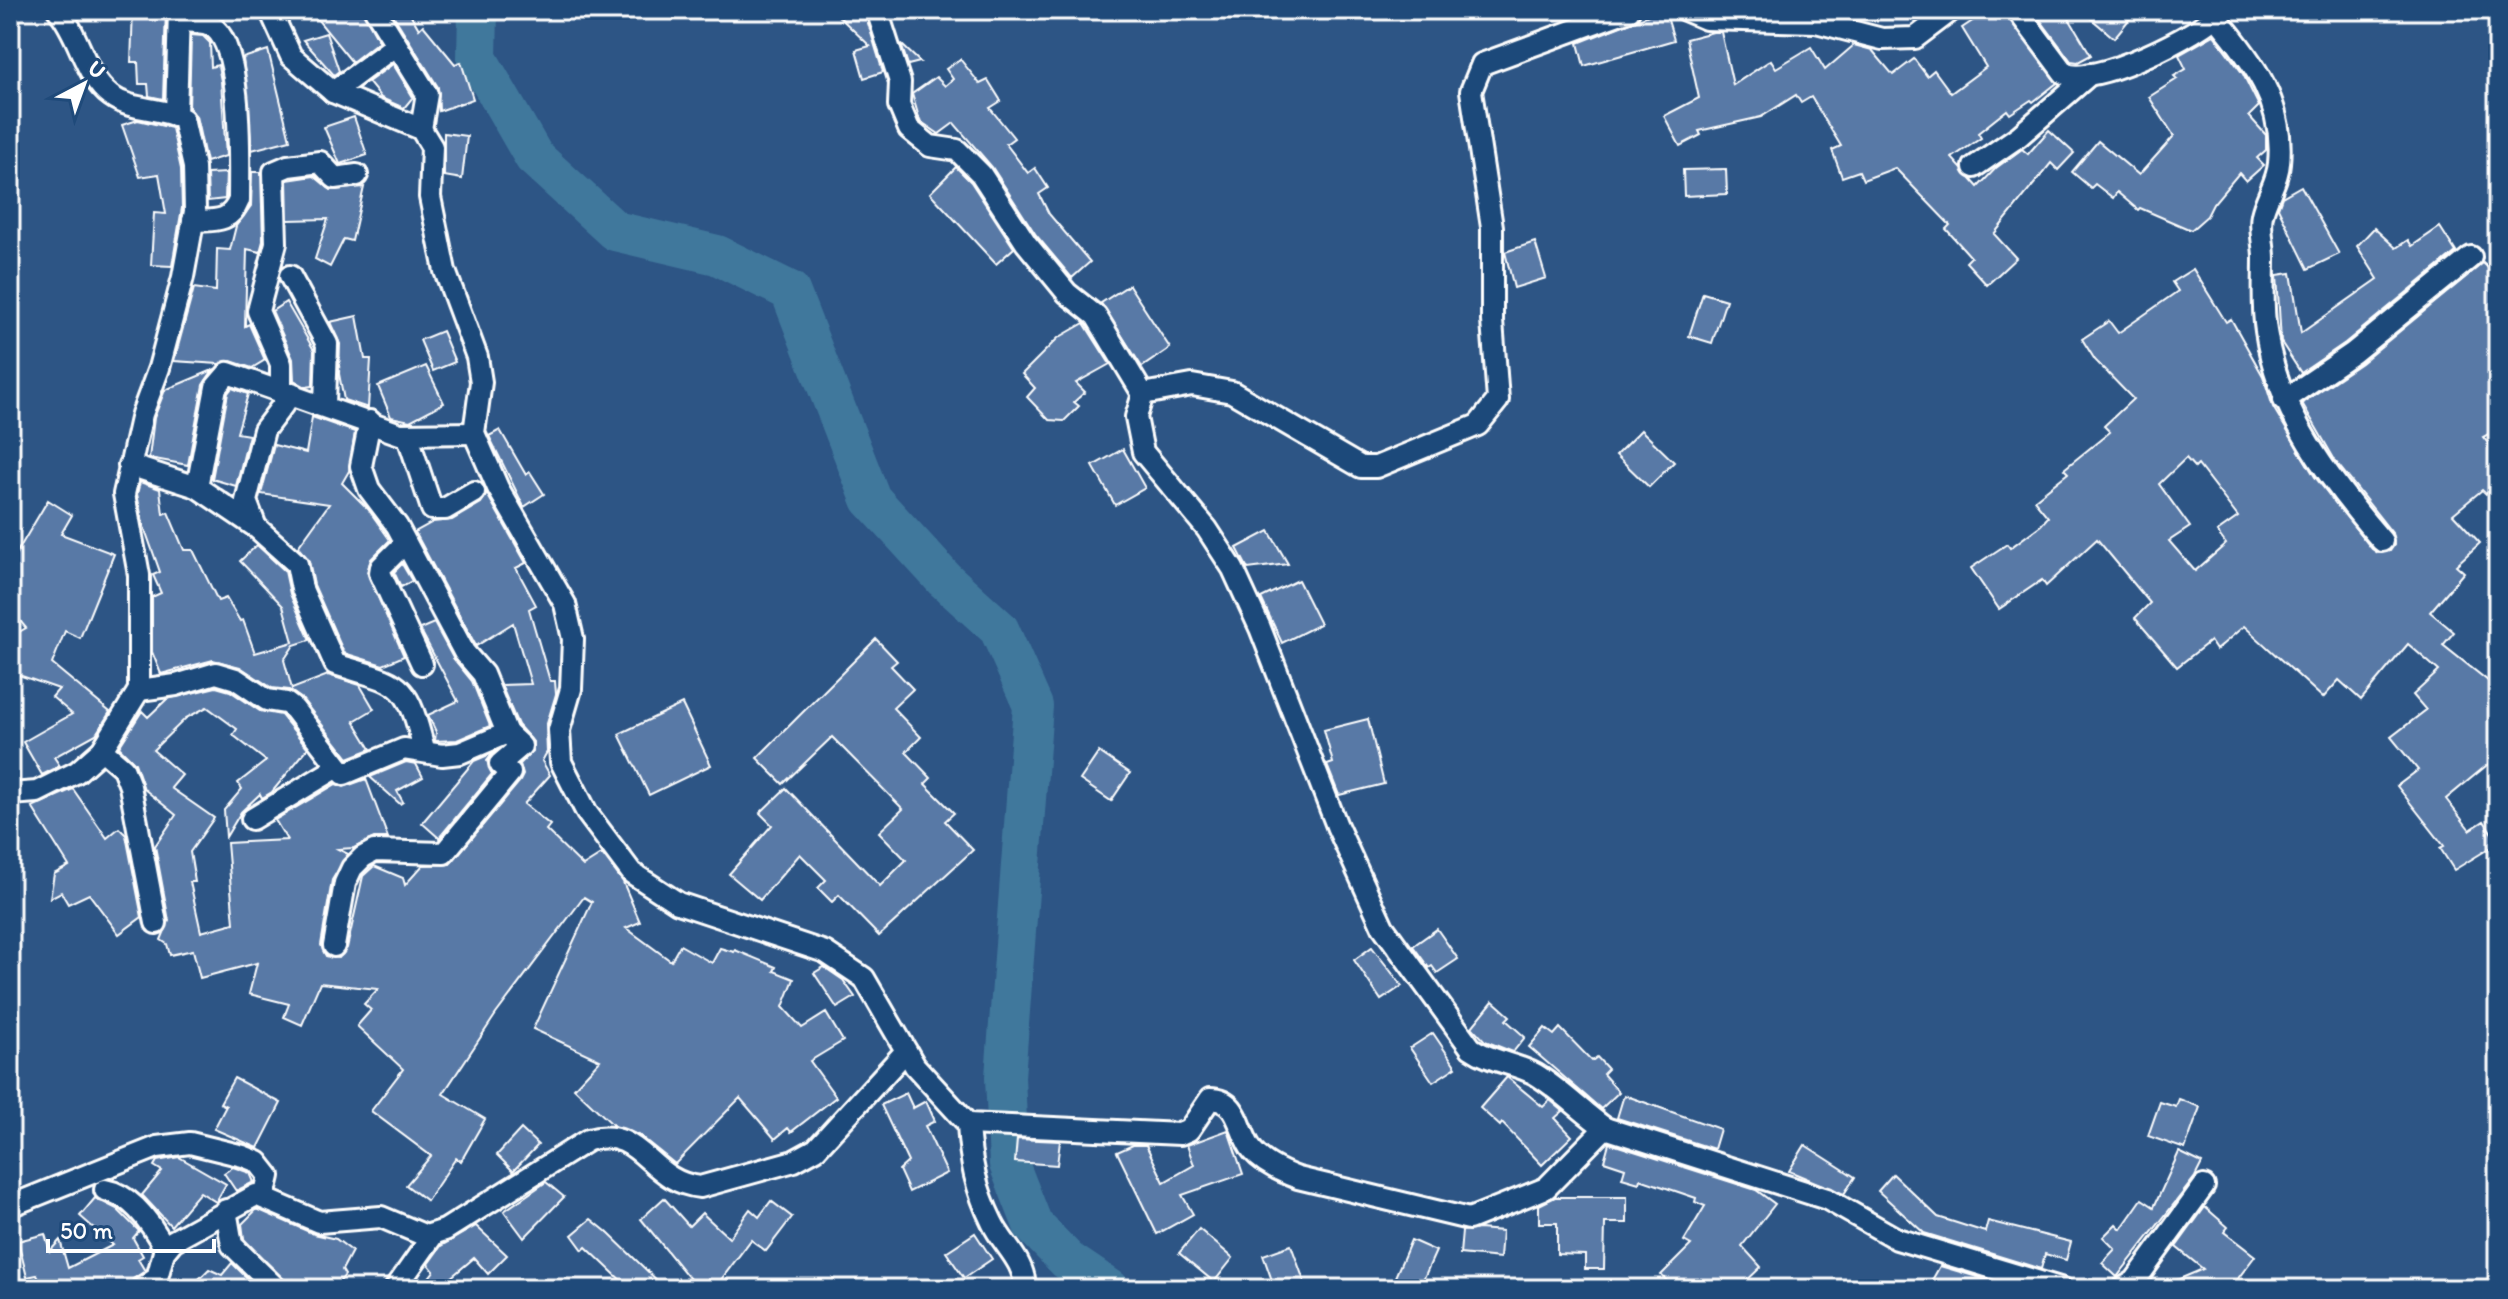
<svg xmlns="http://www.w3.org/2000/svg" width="2508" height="1299" font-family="Itim,sans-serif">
	<rect width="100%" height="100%" fill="#2d5585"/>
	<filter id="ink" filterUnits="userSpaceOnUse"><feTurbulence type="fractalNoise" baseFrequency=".0125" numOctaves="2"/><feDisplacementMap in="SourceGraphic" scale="16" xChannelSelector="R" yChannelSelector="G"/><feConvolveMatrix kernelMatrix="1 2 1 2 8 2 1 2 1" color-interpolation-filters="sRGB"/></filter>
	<g filter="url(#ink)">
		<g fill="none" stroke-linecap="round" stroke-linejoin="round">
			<path stroke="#40789c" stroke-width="40" d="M478,10L477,58L534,157L615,231L717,255L790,291L871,499L944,579L999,629L1033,706L1005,1077L1009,1164L1033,1225L1067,1260L1110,1289"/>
		</g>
		<g fill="#5879a6" stroke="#fff" stroke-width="2" fill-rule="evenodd">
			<path d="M133,10H166L163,99L149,96L148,84H139L138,62H131Z"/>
			<path d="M329,10H362L379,41L352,62L317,19Z"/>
			<path d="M390,10H408L419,29L423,25L455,64L461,62L473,99L439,111L438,87Z"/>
			<path d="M832,10H864L883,72L864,78L856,50L870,46Z"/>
			<path d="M1661,10H1665L1674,40L1584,66L1578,43Z"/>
			<path d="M1989,10H2004L2057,83L2033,102L2031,100L2010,114L2007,110L1978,133L1981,138L1952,158L1978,187L1996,168L2022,149L2028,154L2049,130L2074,153L2058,170L2051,163L1994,234L2016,258L1987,285L1966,262L1971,257L1946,229L1950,225L1895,168L1863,180L1859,171L1842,177L1832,150L1841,146L1811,97L1801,103L1796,95L1761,117L1699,131L1701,135L1680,146L1664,116L1699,98L1686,39L1713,32H1721L1733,85L1771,60L1776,68L1811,47L1825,70L1854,45L1872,50L1893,75L1914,59L1927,76L1934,70L1951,93L1986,67L1962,28Z"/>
			<path d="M2033,10H2064L2091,55L2078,62L2071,61Z"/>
			<path d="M2081,10H2137L2114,38Z"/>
			<path d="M326,33L339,71L334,75L303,40Z"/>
			<path d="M191,35L203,36L210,43L211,67L218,65L221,81L226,156L206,162L196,116L189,108Z"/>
			<path d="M2214,35L2243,74L2259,106L2249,116L2266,135V150L2257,158L2264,165L2246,181L2239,173L2213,204L2207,216L2191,230L2140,208L2138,210L2117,192L2113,198L2095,184L2091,188L2072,172L2098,141L2139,175L2174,136L2149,97L2177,79L2174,76L2186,69L2179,55Z"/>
			<path d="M901,44L920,62L908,65Z"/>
			<path d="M268,50L290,140L252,150L243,58Z"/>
			<path d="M960,59L980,84L988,80L1001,101L990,108L1014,138L1006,144L1028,173L1035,168L1048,188L1039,194L1049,214L1090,262L1072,278L1036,235L992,167L954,123L939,134L920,121L912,94L936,77L945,86L953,79L946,69Z"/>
			<path d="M393,64L413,97L404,108L381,98L368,82Z"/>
			<path d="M354,117L367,155L340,164L324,127Z"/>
			<path d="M138,120L172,128L181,169L182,208L172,266L151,265L154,213L166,214L159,174L140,177L122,125Z"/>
			<path d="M444,133L467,136L462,179L444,176Z"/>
			<path d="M956,167L971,182L1014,248L996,264L930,193Z"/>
			<path d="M1726,169L1727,194L1684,196L1683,170Z"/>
			<path d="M252,172H261L263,241L260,252L247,249L245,326L249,324L265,360L252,368L231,361L219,364L174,361L194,288L216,291L217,249L230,250L236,226L251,206Z"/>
			<path d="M226,173L225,199L208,201L207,174Z"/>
			<path d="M314,176L331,190L364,187L352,241L344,239L330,267L315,259L328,219L288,220L287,180Z"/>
			<path d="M2301,186L2339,254L2308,269L2278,208L2282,197Z"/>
			<path d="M2440,227L2456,252L2345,343L2301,373L2281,342L2277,275L2291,273L2301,333L2378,279L2357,246L2374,228L2396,248L2408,240L2412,246Z"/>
			<path d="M1535,242L1546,278L1514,288L1505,252Z"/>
			<path d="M2483,263L2498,277V429L2483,437L2498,455V484L2486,494L2482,490L2453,514L2480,543L2456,565L2464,572L2430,612L2454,632L2443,645L2498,689V756L2446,799L2470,830L2484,821L2498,843L2454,870L2440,848L2444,846L2397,786L2418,770L2391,737L2426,710L2413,695L2439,671L2408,644L2361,700L2339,680L2323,698L2244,626L2216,650L2210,641L2177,667L2135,618L2150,603L2097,539L2046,586L2042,580L1999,609L1971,568L2007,544L2010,548L2041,525L2048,517L2034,500L2068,473L2064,469L2110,432L2104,426L2133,399L2095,360L2082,339L2109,321L2118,333L2178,291L2172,282L2193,269L2226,322L2231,319L2263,376L2273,407L2315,477L2372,549L2378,553L2390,551L2394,545L2392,533L2336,462L2302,403L2361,363ZM2186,458L2195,468L2198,465L2238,517L2217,532L2226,544L2195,571L2169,541L2190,527L2159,484Z"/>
			<path d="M1129,285L1170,348L1142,367L1101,303Z"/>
			<path d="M1703,293L1726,300L1712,343L1689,336Z"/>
			<path d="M286,302L314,350L313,386L306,387L294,380L293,359L272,311Z"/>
			<path d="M357,316L365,359H371L368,408L344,400L339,374L340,344L330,322Z"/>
			<path d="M1084,323L1110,364L1076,383L1085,392L1074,402L1079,406L1064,421L1049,420L1027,397L1035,388L1022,374L1058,338Z"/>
			<path d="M442,331L455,362L433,371L420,340Z"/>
			<path d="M426,366L444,403L410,421L391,417L378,386Z"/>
			<path d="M213,370L203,385L188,465L149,458L154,418L165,390Z"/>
			<path d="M232,388L248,394L237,433L249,435L236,486L212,479L228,393Z"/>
			<path d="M312,417L355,432L349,471L342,483L368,509L390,540L371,559L367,572L404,656L383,665L344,653L314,585L309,561L298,547L329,504L261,494L274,445L306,453Z"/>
			<path d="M500,430L526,475L530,472L544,494L524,507L489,436Z"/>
			<path d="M1641,430L1674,462L1649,487L1616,455Z"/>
			<path d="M1123,449L1145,488L1115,505L1093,466Z"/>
			<path d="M140,482L160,489L163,514L168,512L184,550H193L218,601L226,598L240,621L243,620L255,653L293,642L283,606L240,561L257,545L285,571L290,594L310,640L294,645L284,660L292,689L328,675L360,685L374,709L354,721L371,749L348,758L302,699L289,690L272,688L240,667L213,660L161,674L152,652V597L161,593L153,575L160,572L143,524L137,494Z"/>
			<path d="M487,494L526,563L516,568L536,605L529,609L550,681H555L556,694L546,727L547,752L542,761L550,775L524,804L550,825L546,830L583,866L602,854L623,882L640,922L626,928L671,961L680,945L712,963L720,948L734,952L735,950L776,967L774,971L794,979L783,1007L802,1028L826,1013L843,1041L810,1061L836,1097L791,1132L788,1128L775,1139L740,1098L675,1164L640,1136L614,1126L574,1088L600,1060L533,1029L592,902L584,897L496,1014L443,1094L485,1119L461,1161L456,1158L427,1201L406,1185L431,1156L371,1111L403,1069L357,1026L371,1010L364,1004L378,989L320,983L302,1025L284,1017L289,1004L249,994L257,963L200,978L193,950L170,955L167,944L161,940L169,921L155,846L176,815L144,789L135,763L119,747L142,711L148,717L167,699L216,687L230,691L260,711L281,715L308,748L272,792L262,798L260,794L241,812L226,837L224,810L242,789L238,783L266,761L233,735L237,729L207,707L186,718L153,750L182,775L171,788L214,818L190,852L195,882H190L201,932L234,923L227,843L287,840L275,820L336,784L344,787L366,779L388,838H374L354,848L338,849L348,854L332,880L321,945L326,956L339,958L347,948L363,876L374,866L403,878L405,885L423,865L450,864L520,781L523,775L520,764L533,751V742L518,725L501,685L531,684L513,623L476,646L415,532L433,522L452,520L481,503Z"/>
			<path d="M48,500L72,515L61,534L114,554L80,638L65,631L52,664L110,712L96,734L54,757L60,766L42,775L23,742L72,714L52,697L59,689L10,672V637L26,628L10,609V564Z"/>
			<path d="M1269,531L1288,564L1248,569L1237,548Z"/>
			<path d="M402,564L412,581L401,587L394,572Z"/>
			<path d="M1298,580L1320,624L1282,643L1261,598Z"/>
			<path d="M434,623L453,658L472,681L490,726L457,740L435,741L436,732L428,715L458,701L420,629Z"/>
			<path d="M876,639L897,661L891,666L913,689L893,708L921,737L906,752L931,778L925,784L954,813L945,821L973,850L879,936L839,895L832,902L818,888L826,880L800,854L760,900L729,874L772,825L760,813L786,788L880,886L906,860L879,832L903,809L832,737L783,784L757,758Z"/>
			<path d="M682,704L711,765L649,795L619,734Z"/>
			<path d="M1368,719L1384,784L1339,795L1327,765L1333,763L1324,730Z"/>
			<path d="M1099,752L1130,773L1111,801L1080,780Z"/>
			<path d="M493,753L487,761L492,774L439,838L422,823L474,761Z"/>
			<path d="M406,762L416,764L423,777L397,791L403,802L400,804L370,777Z"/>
			<path d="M73,789L107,838L119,828L126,835L142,917L119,934L89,894L68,904L61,892L50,898L54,874L69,866L32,807Z"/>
			<path d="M1437,929L1458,959L1437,973L1432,966L1429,968L1413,946Z"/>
			<path d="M1372,947L1402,986L1381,1000L1354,960Z"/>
			<path d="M824,967L843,980L855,997L837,1008L814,973Z"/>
			<path d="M1493,1001L1510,1016L1506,1020L1525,1037L1513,1052L1485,1041L1472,1027Z"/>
			<path d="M1545,1028L1554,1035L1560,1028L1592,1061L1597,1057L1608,1069L1603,1074L1619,1092L1601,1109L1529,1047Z"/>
			<path d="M1433,1033L1456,1067L1433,1082L1410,1048Z"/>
			<path d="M1507,1077L1543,1107L1550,1100L1563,1111L1555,1118L1572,1136L1542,1165L1502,1123L1500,1126L1480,1108Z"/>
			<path d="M234,1078L281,1103L258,1148L214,1129L226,1106L220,1103Z"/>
			<path d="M906,1093L913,1108L926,1101L935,1121L925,1126L947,1173L909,1192L899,1170L908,1162L881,1105Z"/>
			<path d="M1624,1095L1720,1129L1714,1149L1617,1118Z"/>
			<path d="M2179,1099L2200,1107L2185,1149L2148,1136L2160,1102L2176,1107Z"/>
			<path d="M521,1129L538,1145L513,1171L497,1155Z"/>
			<path d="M1228,1130L1243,1174L1182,1195L1193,1214L1157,1234L1117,1152L1133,1145H1146L1164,1182L1194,1165L1187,1145Z"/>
			<path d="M1017,1139L1060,1141L1057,1165L1015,1162Z"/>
			<path d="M1609,1143L1756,1190L1775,1204L1742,1246L1761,1267L1738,1289H1675L1661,1275L1691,1245L1684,1241L1705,1206L1695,1202L1696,1198L1640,1179L1639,1183L1622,1178L1625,1168L1604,1161Z"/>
			<path d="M1805,1145L1855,1177L1844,1194L1789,1171Z"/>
			<path d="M2179,1152L2202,1163L2195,1177L2117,1277L2102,1263L2115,1249L2103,1237L2116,1224L2121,1229L2142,1199L2154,1207Z"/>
			<path d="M179,1157L226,1184L216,1202L200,1192L171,1226L142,1195L162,1171L154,1166L157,1161Z"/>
			<path d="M233,1167L250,1173L254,1182L236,1191L224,1173Z"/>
			<path d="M1893,1174L1938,1217L1985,1232L1988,1221L2071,1242L2066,1260L2045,1254L2041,1269L1924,1233L1878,1191Z"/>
			<path d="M546,1182L564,1197L524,1238L504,1211Z"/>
			<path d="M1555,1197H1627V1223H1605L1604,1269H1585V1255L1557,1254V1223H1539V1205Z"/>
			<path d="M95,1198L117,1209L139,1231L133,1238L143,1256L138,1259L145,1271L133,1279L128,1289H43L37,1275L27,1277L18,1241L45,1234L50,1251L60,1240L68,1268L113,1245L80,1216Z"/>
			<path d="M664,1198L689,1226L702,1213L729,1238L750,1209L759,1217L771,1201L792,1217L766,1251L751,1240L714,1289H698L641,1219Z"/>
			<path d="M2205,1207L2228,1227L2224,1232L2255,1256L2230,1289H2156L2203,1269L2176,1247Z"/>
			<path d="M257,1209L314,1234L336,1239L352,1251L342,1270L345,1275L334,1289H307L294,1280L290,1287L244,1239L242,1224Z"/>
			<path d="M591,1219L607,1232L666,1289H630L586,1247L583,1250L572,1235Z"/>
			<path d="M476,1226L507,1255L488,1274L474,1258L437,1289H420L434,1271L428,1264L441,1246Z"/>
			<path d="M1199,1229L1233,1258L1214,1282L1179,1253Z"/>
			<path d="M1479,1229L1502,1231L1500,1258L1460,1254L1462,1231Z"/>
			<path d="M975,1233L992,1259L964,1278L946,1252Z"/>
			<path d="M1411,1240L1436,1251L1419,1289H1403L1392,1284Z"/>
			<path d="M1291,1245L1307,1289H1275L1263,1255Z"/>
			<path d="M232,1263L255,1286L253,1289H207L197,1281L209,1269L222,1275Z"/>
			<path d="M1940,1266L2018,1289H1927Z"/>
		</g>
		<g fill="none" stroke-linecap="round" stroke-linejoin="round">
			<g stroke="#fff" stroke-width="26">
				<g id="street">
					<path d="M270,10L291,56L333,92L421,129L432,147L430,197L445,271L477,357L481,382L474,433L498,488L565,604L573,639L571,689L559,730L561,762L587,813L632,873L678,903L825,952L864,978L915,1066L968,1124L1180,1134L1189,1130L1210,1099C1241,1099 1238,1134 1253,1151C1264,1164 1282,1172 1298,1178L1469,1219L1546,1188L1605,1128C1581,1111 1560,1089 1535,1074C1514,1063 1491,1062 1471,1048L1383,927L1337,826L1260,628L1233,569L1207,529L1143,452L1136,417L1143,394L1192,385L1232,392L1361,467H1376L1478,425L1498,400L1492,321V227L1471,91L1482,64L1629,10"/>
					<path d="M375,10L427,94L421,129"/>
					<path d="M877,10L900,82L899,105L909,129L930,146L957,150L981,174L1026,243L1067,293L1096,316L1143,394"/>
					<path d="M1685,10L1706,19L1816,22L1882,39L1915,38L1952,10"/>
					<path d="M2017,10L2064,73C2093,88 2201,34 2223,10"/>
					<path d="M2216,17C2253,61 2285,103 2279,163C2278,181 2266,197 2262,215C2259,228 2264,244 2264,258C2264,282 2262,306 2266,331C2277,411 2330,481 2382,541"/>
					<path d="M179,21C187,22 202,21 210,25C244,42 239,165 239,200C230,223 215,220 193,221"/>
					<path d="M333,92L396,45"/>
					<path d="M176,115L179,11"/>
					<path d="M1974,167L2019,136L2090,74"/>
					<path d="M290,276L327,344L325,404"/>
					<path d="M281,389V364L258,311L276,243L274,172L288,166L320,162L335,178L357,175"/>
					<path d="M292,393L264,430L246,501L256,527L297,564L302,589L335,664C402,685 406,678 424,749"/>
					<path d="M2284,400L2353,353L2471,257"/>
					<path d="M370,421L361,466L369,489L397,526L464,652L483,674L507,733"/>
					<path d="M407,434L432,509H445L474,492"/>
					<path d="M129,465L197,487L216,387L228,373L400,434L474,433"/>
					<path d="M197,487L256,527"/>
					<path d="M404,544L381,567L380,573L422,664"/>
					<path d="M139,690L176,685L216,673L236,679L267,700L286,703L294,709L344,774L404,749L442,755L460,753L507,733L521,746L500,764L510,773L444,853L374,851L363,857L352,868L345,883L334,946"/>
					<path d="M102,750L123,768L130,786L156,923"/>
					<path d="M10,794L37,792L77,772L102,750L139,690V575L124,494L142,414L159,368L183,277L195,211L194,167L183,119C160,106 133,112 111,96C84,76 80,35 58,10"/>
					<path d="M252,819L338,767"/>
					<path d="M968,1124C970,1160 976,1190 992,1222C1003,1246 1025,1260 1025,1289"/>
					<path d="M1605,1128L1827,1199L1897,1239L2063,1289"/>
					<path d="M105,1190C133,1195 153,1226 165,1249"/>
					<path d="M10,1206L157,1147L190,1143L243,1156L258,1162L269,1176L264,1197"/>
					<path d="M226,1210L232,1245L277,1289"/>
					<path d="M141,1289L157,1278L164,1252L173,1241L256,1195L319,1222L381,1217L426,1236L445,1230L588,1140C642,1125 648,1182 700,1187L794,1161L816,1149L906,1051"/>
					<path d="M395,1289L433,1235"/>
					<path d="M2122,1289L2135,1281L2204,1186"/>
				</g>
			</g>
			<use href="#street" stroke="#1f4a7a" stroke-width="20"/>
		</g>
	</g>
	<rect width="2508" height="1299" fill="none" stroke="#1f4a7a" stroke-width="40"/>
	<rect x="20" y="20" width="2468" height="1259" fill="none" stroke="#fff" stroke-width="3" filter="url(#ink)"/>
	<g transform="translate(84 84) rotate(41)" stroke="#1f4a7a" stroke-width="6" paint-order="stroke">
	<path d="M0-6L14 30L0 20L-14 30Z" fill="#ffffff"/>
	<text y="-12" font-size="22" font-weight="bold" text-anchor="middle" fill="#ffffff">U</text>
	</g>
	<path d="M48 1239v12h166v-12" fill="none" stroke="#ffffff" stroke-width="4"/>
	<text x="60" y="1239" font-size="24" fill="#ffffff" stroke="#1f4a7a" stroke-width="6" paint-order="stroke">50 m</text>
</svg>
